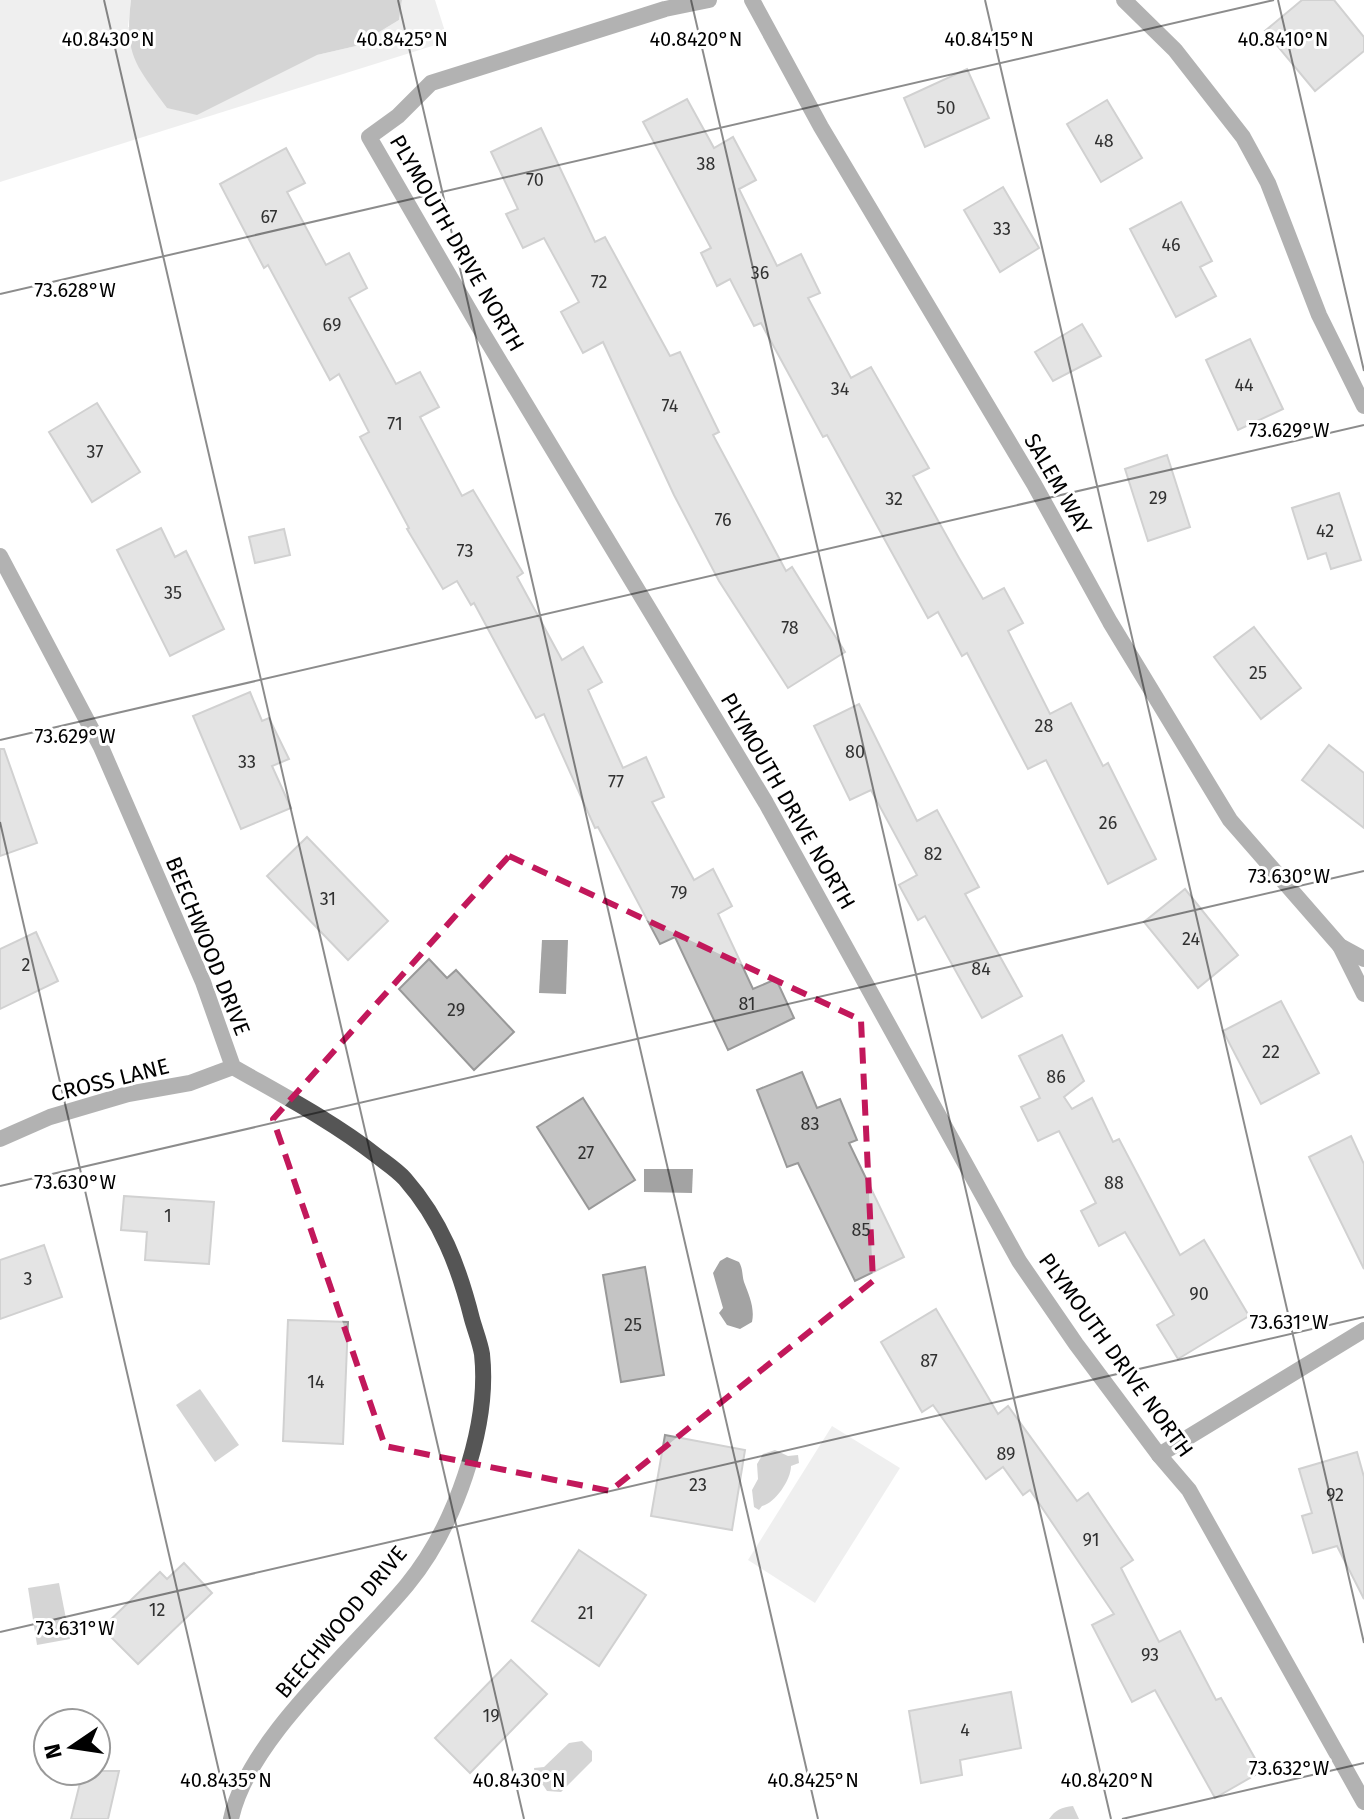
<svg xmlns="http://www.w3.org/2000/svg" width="1364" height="1819" font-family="'Fira Sans',sans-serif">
	<rect width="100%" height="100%" fill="#fff"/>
	<g fill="#dcdcdc">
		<path d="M0,0H131L128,27L317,55L356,46L399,20L402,0H435L448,41L0,182Z"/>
		<path d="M832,1426L900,1468L815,1603L748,1560Z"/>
	</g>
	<g fill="#a3a3a3">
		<path d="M131,0H402L399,20L356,46L317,55L197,115L167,108C136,65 124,56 131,0Z"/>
		<path d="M542,940H568L566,994L539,993Z"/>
		<path d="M644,1169H693L692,1193L644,1192Z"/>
		<path d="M727,1257L739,1262C743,1269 742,1275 744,1282C749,1295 755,1308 752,1322L740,1329L727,1325L719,1313L723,1308L713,1273L720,1261Z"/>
		<path d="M200,1389L239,1445L215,1462L176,1405Z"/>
		<path d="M775,1450L788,1456L798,1455L799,1463L791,1466C791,1480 775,1503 762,1506L759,1510L754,1507L752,1490L758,1479L757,1464L763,1454Z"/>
		<path d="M59,1583L70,1639L37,1645L28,1588Z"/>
		<path d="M582,1741L592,1751V1761L561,1792L547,1791L543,1785H536L534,1768L544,1767L569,1743Z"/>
		<path d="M1073,1806L1079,1819H1049C1055,1810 1062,1807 1073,1806Z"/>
	</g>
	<g fill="#c4c4c4" stroke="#999" stroke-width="2">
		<path d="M1302,0H1334L1364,37V51L1315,91L1265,31Z"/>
		<path d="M967,69L989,118L925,147L904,98Z"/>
		<path d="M687,99L714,148L733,137L756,180L739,189L777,266L801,254L820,293L808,298L851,378L871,367L929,468L913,476L959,558L983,599L1004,588L1023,623L1008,631L1050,714L1071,703L1103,766L1108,763L1156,859L1108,884L1046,760L1028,769L967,653L962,656L938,612L928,618L827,435L823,437L761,323L754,326L730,279L717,286L701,253L711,248L643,122Z"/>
		<path d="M1107,100L1142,158L1101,182L1067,124Z"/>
		<path d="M541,128L595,242L605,237L670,356L680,352L719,432L713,435L786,571L792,567L845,652L788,688L719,581L674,495L603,342L583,353L561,312L579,302L544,238L523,248L506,214L518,209L491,152Z"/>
		<path d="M286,148L305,183L287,192L326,265L349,253L367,288L349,298L396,384L420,372L439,407L420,417L462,496L473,490L523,573L517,577L562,660L583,647L602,682L588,690L623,768L646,757L664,797L652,802L694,880L713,869L732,906L718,914L753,989L776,979L794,1018L728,1050L675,937L660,944L598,827L595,828L544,714L536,718L474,603L471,605L457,581L443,589L407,529L409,528L360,437L369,432L339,374L330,380L268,265L264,268L220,184Z"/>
		<path d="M1003,187L1039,248L1000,272L964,210Z"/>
		<path d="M1181,202L1212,261L1200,267L1216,296L1176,317L1130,229Z"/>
		<path d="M1082,324L1101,356L1053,381L1035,352Z"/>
		<path d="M1250,339L1283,409L1238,430L1206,360Z"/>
		<path d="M97,403L140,472L92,502L49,432Z"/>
		<path d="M1167,455L1190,527L1148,541L1125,469Z"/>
		<path d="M1339,493L1361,560L1331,569L1326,553L1308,559L1292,508Z"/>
		<path d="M161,528L175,557L186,551L224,629L170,656L117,550Z"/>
		<path d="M284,529L290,555L255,563L249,537Z"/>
		<path d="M1254,627L1301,688L1261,719L1214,657Z"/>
		<path d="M250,692L262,721L269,718L289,759L272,766L291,808L241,829L193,716Z"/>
		<path d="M859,704L917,821L937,810L979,887L965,894L1022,996L982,1018L925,916L918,920L899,885L917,875L871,790L850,800L814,726Z"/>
		<path d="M1329,745L1364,773V828L1302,780Z"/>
		<path d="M0,749H4L37,843L0,856Z"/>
		<path d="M307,837L388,921L348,960L267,876Z"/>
		<path d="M1185,889L1238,955L1198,988L1144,922Z"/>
		<path d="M36,932L58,981L0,1009V949Z"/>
		<path d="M429,959L447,978L456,970L514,1032L474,1070L399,989Z"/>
		<path d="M1281,1001L1319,1073L1261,1104L1223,1031Z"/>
		<path d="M1062,1035L1084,1081L1064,1097L1072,1109L1092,1098L1113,1142L1119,1139L1180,1255L1204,1240L1249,1316L1178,1359L1157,1325L1174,1315L1125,1232L1099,1246L1081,1211L1096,1203L1059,1131L1038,1141L1021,1107L1040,1098L1019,1056Z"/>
		<path d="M802,1072L817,1108L840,1099L857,1140L849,1143L904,1257L855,1281L798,1163L787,1167L757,1090Z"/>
		<path d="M583,1098L635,1180L589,1209L537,1127Z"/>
		<path d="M1351,1136L1364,1164V1269L1309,1157Z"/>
		<path d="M124,1196L214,1202L209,1264L145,1260L147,1232L121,1230Z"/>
		<path d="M44,1245L62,1297L0,1319V1260Z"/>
		<path d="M645,1267L664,1375L621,1382L603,1275Z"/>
		<path d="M936,1309L998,1414L1008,1406L1077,1501L1088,1493L1133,1560L1121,1568L1159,1642L1180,1631L1216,1700L1221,1698L1262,1771L1215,1798L1155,1690L1132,1702L1092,1625L1114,1614L1030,1490L1023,1495L1003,1467L986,1479L933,1405L922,1412L881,1342Z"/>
		<path d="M288,1320L348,1322L343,1444L283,1441Z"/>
		<path d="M665,1435L745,1450L732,1530L651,1516Z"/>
		<path d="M1357,1452L1364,1477V1599L1337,1546L1313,1553L1302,1516L1312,1513L1299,1469Z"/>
		<path d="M579,1550L646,1595L599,1666L532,1621Z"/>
		<path d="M184,1563L212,1593L138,1664L102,1628L160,1572L167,1579Z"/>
		<path d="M511,1660L547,1694L470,1773L435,1738Z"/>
		<path d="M1011,1692L1021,1748L960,1760L962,1775L921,1783L909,1711Z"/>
		<path d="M83,1771H119L108,1819H71Z"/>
	</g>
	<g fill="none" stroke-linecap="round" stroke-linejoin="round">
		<g stroke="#555" stroke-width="16">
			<path d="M709,0L665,9L431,83L398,116L369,137L479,327L766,803L1019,1261L1076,1344L1159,1455L1189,1490L1364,1802"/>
			<path d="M752,0L821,127L1034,484L1110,622L1230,820L1340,946L1364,959"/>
			<path d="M1124,0L1175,50L1243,137L1268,183L1319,315L1364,406"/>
			<path d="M0,556L101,747L203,982L233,1067C282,1095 332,1121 377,1156C386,1163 397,1170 405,1179C441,1220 459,1267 472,1319C475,1330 480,1342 482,1354C490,1428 454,1528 407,1585C355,1648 247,1740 231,1819"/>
			<path d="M1340,946L1364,994"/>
			<path d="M0,1139L50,1117L128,1094L190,1083L233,1067"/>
			<path d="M1159,1455L1364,1330"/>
		</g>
	</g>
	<path d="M0 0H1364V1819H0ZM509,856L861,1020L873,1281L610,1491L385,1446L273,1119Z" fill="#fff" fill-opacity=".55" fill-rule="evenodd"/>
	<path fill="none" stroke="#c2185b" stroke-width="6" stroke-dasharray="16 10" stroke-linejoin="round" d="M509,856L861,1020L873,1281L610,1491L385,1446L273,1119Z"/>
	<path fill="none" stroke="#000" stroke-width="2" stroke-opacity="0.45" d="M104,0L524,1819M398,0L818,1819M691,0L1111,1819M985,0L1364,1643M1278,0L1364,371M0,294L1274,0M0,740L1364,425M0,822L230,1819M0,1186L1364,871M0,1632L1364,1317M1122,1819L1364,1763"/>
	<g text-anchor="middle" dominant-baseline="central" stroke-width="6" stroke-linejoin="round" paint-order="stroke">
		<g font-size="18" fill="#313131">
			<text x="946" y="108">50</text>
			<text x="1104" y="141">48</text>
			<text x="706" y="164">38</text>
			<text x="535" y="180">70</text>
			<text x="269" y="217">67</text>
			<text x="1002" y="229">33</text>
			<text x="1171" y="245">46</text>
			<text x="760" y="273">36</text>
			<text x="599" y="282">72</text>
			<text x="332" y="325">69</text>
			<text x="1244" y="385">44</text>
			<text x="840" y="389">34</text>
			<text x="670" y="406">74</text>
			<text x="395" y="424">71</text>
			<text x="95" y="452">37</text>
			<text x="1158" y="498">29</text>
			<text x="894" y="499">32</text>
			<text x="723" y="520">76</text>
			<text x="1325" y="531">42</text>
			<text x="465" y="551">73</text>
			<text x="173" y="593">35</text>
			<text x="790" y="628">78</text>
			<text x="1258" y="673">25</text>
			<text x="1044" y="726">28</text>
			<text x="855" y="752">80</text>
			<text x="247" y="762">33</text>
			<text x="616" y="782">77</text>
			<text x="1108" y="823">26</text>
			<text x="933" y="854">82</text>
			<text x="679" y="893">79</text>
			<text x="328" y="899">31</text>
			<text x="1191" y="939">24</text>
			<text x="26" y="965">2</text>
			<text x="981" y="969">84</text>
			<text x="747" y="1004">81</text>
			<text x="456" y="1010">29</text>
			<text x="1271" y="1052">22</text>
			<text x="1056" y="1077">86</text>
			<text x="810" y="1124">83</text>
			<text x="586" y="1153">27</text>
			<text x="1114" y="1183">88</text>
			<text x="168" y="1216">1</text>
			<text x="861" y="1230">85</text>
			<text x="28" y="1279">3</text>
			<text x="1199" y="1294">90</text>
			<text x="633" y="1325">25</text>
			<text x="929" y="1361">87</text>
			<text x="316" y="1382">14</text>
			<text x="1006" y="1454">89</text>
			<text x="698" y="1485">23</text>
			<text x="1335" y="1495">92</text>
			<text x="1091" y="1540">91</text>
			<text x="157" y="1610">12</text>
			<text x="586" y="1613">21</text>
			<text x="1150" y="1655">93</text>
			<text x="491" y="1716">19</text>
			<text x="965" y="1730">4</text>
		</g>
		<g font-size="22" fill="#000" stroke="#fff">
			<text transform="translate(457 243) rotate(60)">PLYMOUTH DRIVE NORTH</text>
			<text transform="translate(1058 484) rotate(60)">SALEM WAY</text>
			<text transform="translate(788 801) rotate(60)">PLYMOUTH DRIVE NORTH</text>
			<text transform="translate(208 946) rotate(68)">BEECHWOOD DRIVE</text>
			<text transform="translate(110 1080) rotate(-14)">CROSS LANE</text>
			<text transform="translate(1116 1355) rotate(54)">PLYMOUTH DRIVE NORTH</text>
			<text transform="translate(341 1622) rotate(-50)">BEECHWOOD DRIVE</text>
		</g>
	</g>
	<g font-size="20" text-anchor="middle" fill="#000" stroke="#fff" stroke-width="6" stroke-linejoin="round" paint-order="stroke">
		<text x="108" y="46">40.8430°N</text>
		<text x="402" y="46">40.8425°N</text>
		<text x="696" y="46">40.8420°N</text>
		<text x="989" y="46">40.8415°N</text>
		<text x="1283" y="46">40.8410°N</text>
		<text x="75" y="297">73.628°W</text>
		<text x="1289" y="437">73.629°W</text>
		<text x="75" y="743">73.629°W</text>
		<text x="1289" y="883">73.630°W</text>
		<text x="75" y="1189">73.630°W</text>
		<text x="1289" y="1329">73.631°W</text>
		<text x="75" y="1635">73.631°W</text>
		<text x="1289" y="1775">73.632°W</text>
		<text x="226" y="1787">40.8435°N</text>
		<text x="519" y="1787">40.8430°N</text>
		<text x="813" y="1787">40.8425°N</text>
		<text x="1107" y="1787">40.8420°N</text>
	</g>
	<g transform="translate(72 1747) rotate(257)"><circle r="38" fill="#ffffff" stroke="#999999" stroke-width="2"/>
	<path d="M0-6L14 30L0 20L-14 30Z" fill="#000000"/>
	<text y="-12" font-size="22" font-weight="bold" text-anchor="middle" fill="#000000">N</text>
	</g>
</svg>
